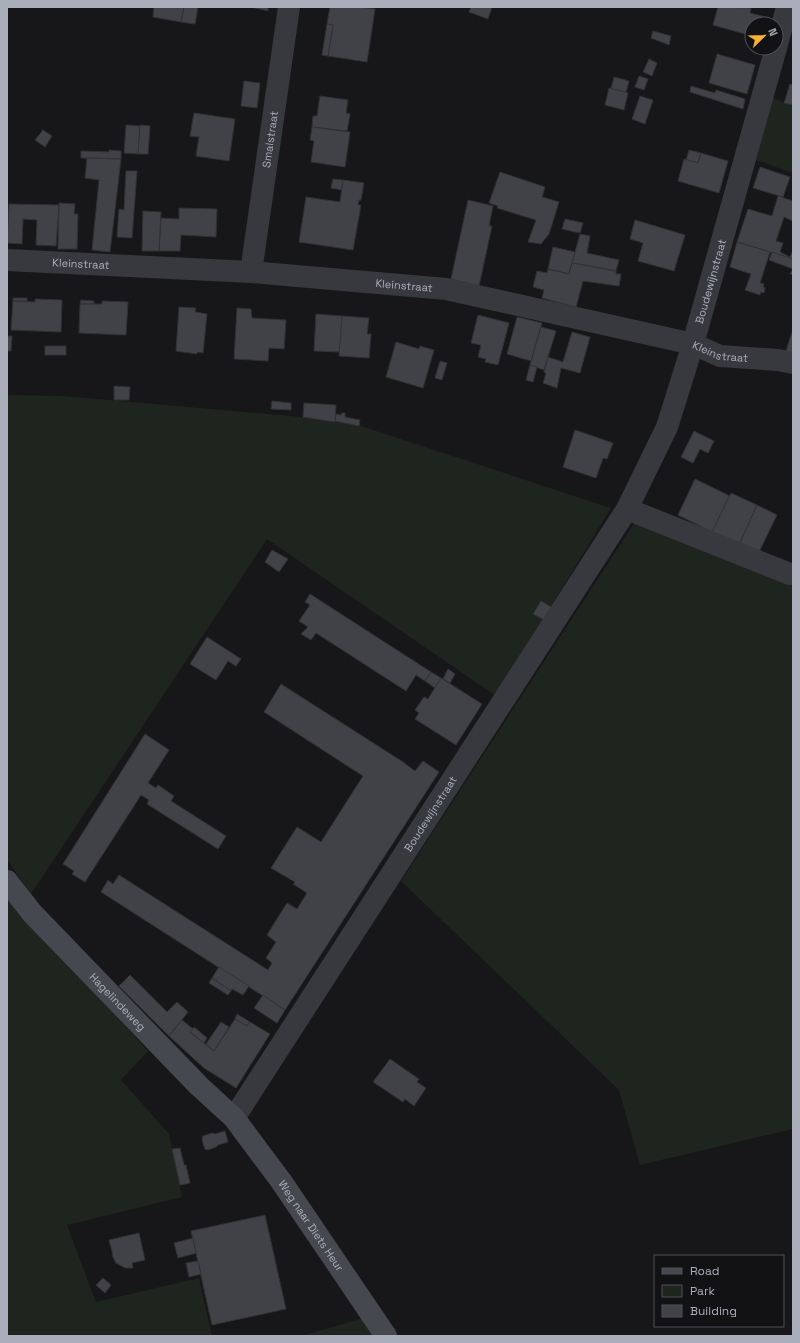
<svg xmlns="http://www.w3.org/2000/svg" width="800" height="1343" font-family="'Space Grotesk',sans-serif">
	<rect width="100%" height="100%" fill="#17171a"/>
	<g fill="#1d251e">
		<path d="M773,98L793,106V173L756,160Z"/>
		<path d="M7,395L63,396L301,417L358,425L611,508L496,696L267,539L31,894L7,860Z"/>
		<path d="M635,522L793,584V1129L640,1165L619,1090L401,881Z"/>
		<path d="M7,897L148,1051L121,1080L169,1134L182,1197L67,1225L96,1302L199,1278L212,1336H7Z"/>
		<path d="M363,1318L375,1336H302Z"/>
	</g>
	<g fill="#414247" stroke="#313136">
		<path d="M154,7H184L181,22L153,17Z"/>
		<path d="M184,7H198L195,24L181,22Z"/>
		<path d="M251,7H268V11Z"/>
		<path d="M330,7H359L375,9L367,62L328,56L333,25L327,24Z"/>
		<path d="M471,7H492L488,19L469,12Z"/>
		<path d="M718,7L751,8L750,13L766,17L764,24H752V36L713,25Z"/>
		<path d="M327,24L333,25L328,56L322,55Z"/>
		<path d="M653,31L671,36L669,45L651,38Z"/>
		<path d="M717,54L755,65L747,94L709,83Z"/>
		<path d="M649,59L657,63L652,76L643,72Z"/>
		<path d="M639,76L648,79L644,90L635,87Z"/>
		<path d="M614,77L629,81L626,92L611,89Z"/>
		<path d="M244,81L260,83L257,108L241,106Z"/>
		<path d="M790,84L793,85V105L784,103Z"/>
		<path d="M691,86L715,93L716,90L745,99L743,109L690,92Z"/>
		<path d="M609,88L628,93L624,110L605,105Z"/>
		<path d="M320,96L348,100L346,113L350,114L347,131L312,127L313,116H317Z"/>
		<path d="M640,96L653,100L645,124L632,119Z"/>
		<path d="M194,113L235,119L229,161L196,156L199,137L190,136Z"/>
		<path d="M126,125L140,126L138,154L124,153Z"/>
		<path d="M140,125L150,126L148,154H138Z"/>
		<path d="M312,127L350,132L345,167L311,162L314,141L310,140Z"/>
		<path d="M43,130L52,136L45,147L35,140Z"/>
		<path d="M109,150L121,151V159L81,158V151L109,152Z"/>
		<path d="M689,150L701,153L698,163L686,160Z"/>
		<path d="M701,153L728,161L719,193L678,181L684,159L698,163Z"/>
		<path d="M87,158L121,159L110,252L92,250L99,180L85,178Z"/>
		<path d="M760,167L790,177L783,197L753,188Z"/>
		<path d="M126,171H137L132,238L117,237L119,209L124,210Z"/>
		<path d="M500,172L545,187L542,197L559,202L549,234L541,244L528,242L536,220L497,208L498,206L489,203Z"/>
		<path d="M333,179L343,180L342,190L331,188Z"/>
		<path d="M343,180L364,183L361,200H359L358,205H361L353,250L299,242L306,197L340,202Z"/>
		<path d="M778,196L793,201V221L784,217L776,241L783,243L780,252L790,257L792,252H793V259L737,242L748,209L772,216Z"/>
		<path d="M468,200L493,206L489,226H492L479,286L451,279Z"/>
		<path d="M59,203L75,204L74,214H78L77,249H58Z"/>
		<path d="M9,204L59,205L56,246L36,245L37,220L23,219L22,244L7,243Z"/>
		<path d="M179,208L217,209L216,237L181,235L180,251H159L161,218L179,219Z"/>
		<path d="M143,211L161,212L159,251H142Z"/>
		<path d="M565,219L583,223L580,233L562,229Z"/>
		<path d="M635,220L685,235L674,271L638,261L643,243L630,239Z"/>
		<path d="M580,234L590,236L587,253L619,260L616,271L572,263Z"/>
		<path d="M737,242L770,252L760,283L764,284L763,287L765,288L764,293L761,292L760,295L745,290L751,274L730,267Z"/>
		<path d="M553,247L575,252L569,274L548,269Z"/>
		<path d="M772,252L793,259V275L790,274L793,269L769,260Z"/>
		<path d="M572,263L616,271V274H621L619,286L583,281L576,307L542,298L544,290L533,287L537,271L547,273L548,269L569,274Z"/>
		<rect x="13" y="298" width="14" height="3"/>
		<path d="M35,299L62,300L61,332L11,330L13,301L35,302Z"/>
		<path d="M81,300L94,301V304H80Z"/>
		<path d="M102,301L128,302L126,335L79,333L80,304H102Z"/>
		<path d="M179,307L196,308L195,312L207,314L203,353L197,352V354L176,351Z"/>
		<path d="M237,308L251,309L252,318L286,320L284,349L269,348L268,361L234,359Z"/>
		<path d="M316,314L342,316L340,352L314,351Z"/>
		<path d="M478,315L509,323L498,365L485,362L486,359L478,357L481,345L471,343Z"/>
		<path d="M342,316L369,318L367,334H371L369,358L339,356Z"/>
		<path d="M517,317L542,323L531,361L507,354Z"/>
		<path d="M541,327L556,331L544,370L530,365Z"/>
		<path d="M793,329V356L785,354Z"/>
		<path d="M572,332L590,337L580,373L561,368L557,388L543,383L546,373L544,372L548,357L563,362Z"/>
		<path d="M7,336H12L11,351H7Z"/>
		<path d="M396,342L419,349L420,346L434,350L423,388L386,377Z"/>
		<rect x="45" y="346" width="21" height="9"/>
		<path d="M440,361L447,363L442,380L435,378Z"/>
		<path d="M530,365L537,367L533,382L526,380Z"/>
		<path d="M114,386L130,387L129,400H114Z"/>
		<path d="M272,401L291,403V410L271,409Z"/>
		<path d="M304,403L336,405L335,422L303,417Z"/>
		<path d="M342,413H345V417L360,420L359,426L335,421L336,414L341,415Z"/>
		<path d="M575,430L613,443L607,459L603,458L596,478L563,467Z"/>
		<path d="M694,431L714,441L708,453L700,449L693,463L681,457Z"/>
		<path d="M695,479L730,496L712,532L678,515Z"/>
		<path d="M731,493L757,505L739,545L712,532Z"/>
		<path d="M757,505L777,515L758,554L739,545Z"/>
		<path d="M272,550L288,559L279,572L265,562Z"/>
		<path d="M310,594L431,672L425,681L416,675L406,691L316,633L311,640L301,634L308,627L299,621L310,605L305,602Z"/>
		<path d="M541,601L553,608L546,621L533,614Z"/>
		<path d="M207,637L241,659L236,666L228,661L216,680L190,664Z"/>
		<path d="M448,669L455,674L450,683L443,679Z"/>
		<path d="M431,672L441,678L435,688L425,681Z"/>
		<path d="M441,678L482,704L456,745L415,719L419,713L415,710L424,697L428,699Z"/>
		<path d="M281,684L403,762L415,771L423,761L439,772L285,1010L101,892L108,880L113,884L119,875L268,970L272,963L266,958L276,942L267,935L287,903L297,909L307,893L293,884L295,882L271,868L297,827L321,842L363,776L264,712Z"/>
		<path d="M145,734L169,750L148,783L156,788L158,785L174,796L171,801L226,836L218,849L147,804L149,800L141,795L85,882L72,874L74,871L63,864Z"/>
		<path d="M219,967L249,986L243,995L232,989L231,991L212,978Z"/>
		<path d="M130,975L167,1012L177,1002L188,1012L169,1036L119,986Z"/>
		<path d="M212,978L231,991L228,995L209,983Z"/>
		<path d="M263,995L285,1010L277,1023L254,1008Z"/>
		<path d="M237,1014L250,1022L247,1026L235,1019Z"/>
		<path d="M235,1019L247,1026L250,1022L270,1034L236,1088L204,1068L169,1036L182,1020L193,1029L190,1032L214,1051Z"/>
		<path d="M221,1022L229,1027L214,1051L206,1044Z"/>
		<path d="M194,1027L207,1038L204,1043L190,1032Z"/>
		<path d="M390,1059L419,1079L417,1082L426,1088L414,1106L405,1099L403,1102L373,1082Z"/>
		<path d="M225,1131L228,1142L218,1145L216,1147L208,1150L205,1149L202,1140L203,1136L212,1133L215,1134Z"/>
		<path d="M180,1148L184,1165H186L190,1183L180,1185L172,1149Z"/>
		<path d="M265,1215L286,1309L212,1325L191,1231Z"/>
		<path d="M139,1233L145,1260L132,1263L133,1268H125L116,1263L112,1255H113L109,1240Z"/>
		<path d="M193,1238L196,1253L178,1258L174,1243Z"/>
		<path d="M198,1261L201,1274L189,1277L186,1263Z"/>
		<path d="M103,1278L111,1285L105,1293L96,1285Z"/>
	</g>
	<g fill="none" stroke-linecap="round" stroke-linejoin="round">
		<g stroke="#38393f" stroke-width="22">
			<path d="M776,48L787,7"/>
			<path id="s1" d="M7,260L251,272L446,289L693,344L720,356L778,360L793,363"/>
			<path id="s2" d="M251,272L289,7"/>
			<path d="M627,509L790,574"/>
			<path id="s3" d="M234,1118L627,509L667,427L693,344L776,48"/>
		</g>
		<path stroke="#46484f" stroke-width="22" id="s4" d="M7,881L32,913L199,1086L234,1118L281,1181L386,1336"/>
	</g>
	<g text-anchor="middle" dominant-baseline="central" stroke-width="3" stroke-linejoin="round" paint-order="stroke">
		<g font-size="11" fill="#a9aeba" stroke="#121215">
			<text stroke="none"><textPath href="#s2" startOffset="134">Smalstraat</textPath></text>
			<text stroke="none"><textPath href="#s1" startOffset="74">Kleinstraat</textPath></text>
			<text stroke="none"><textPath href="#s3" startOffset="968">Boudewijnstraat</textPath></text>
			<text stroke="none"><textPath href="#s1" startOffset="398">Kleinstraat</textPath></text>
			<text stroke="none"><textPath href="#s1" startOffset="722">Kleinstraat</textPath></text>
			<text stroke="none"><textPath href="#s3" startOffset="362">Boudewijnstraat</textPath></text>
			<text stroke="none"><textPath href="#s4" startOffset="164">Hagelindeweg</textPath></text>
			<text stroke="none"><textPath href="#s4" startOffset="461">Weg naar Diets Heur</textPath></text>
		</g>
	</g>
	<rect width="800" height="1343" fill="none" stroke="#a9aeba" stroke-width="16"/>
	<rect x="654" y="1255" width="130" height="72" fill="#121215" stroke="#4e5057"/>
	<rect x="662" y="1268" width="20" height="6" fill="#46484f" stroke="#4e5057"/>
	<text x="690" y="1275" font-size="12" fill="#a9aeba">Road</text>
	<rect x="662" y="1285" width="20" height="12" fill="#1d251e" stroke="#4e5057"/>
	<text x="690" y="1295" font-size="12" fill="#a9aeba">Park</text>
	<rect x="662" y="1305" width="20" height="12" fill="#414247" stroke="#4e5057"/>
	<text x="690" y="1315" font-size="12" fill="#a9aeba">Building</text>
	<g transform="translate(764 36) rotate(67)"><circle r="19" fill="#121215" stroke="#4e5057"/>
	<path d="M0-3L7 15L0 10L-7 15Z" fill="#fab22e"/>
	<text y="-6" font-size="11" font-weight="bold" text-anchor="middle" fill="#a9aeba">N</text>
	</g>
</svg>
